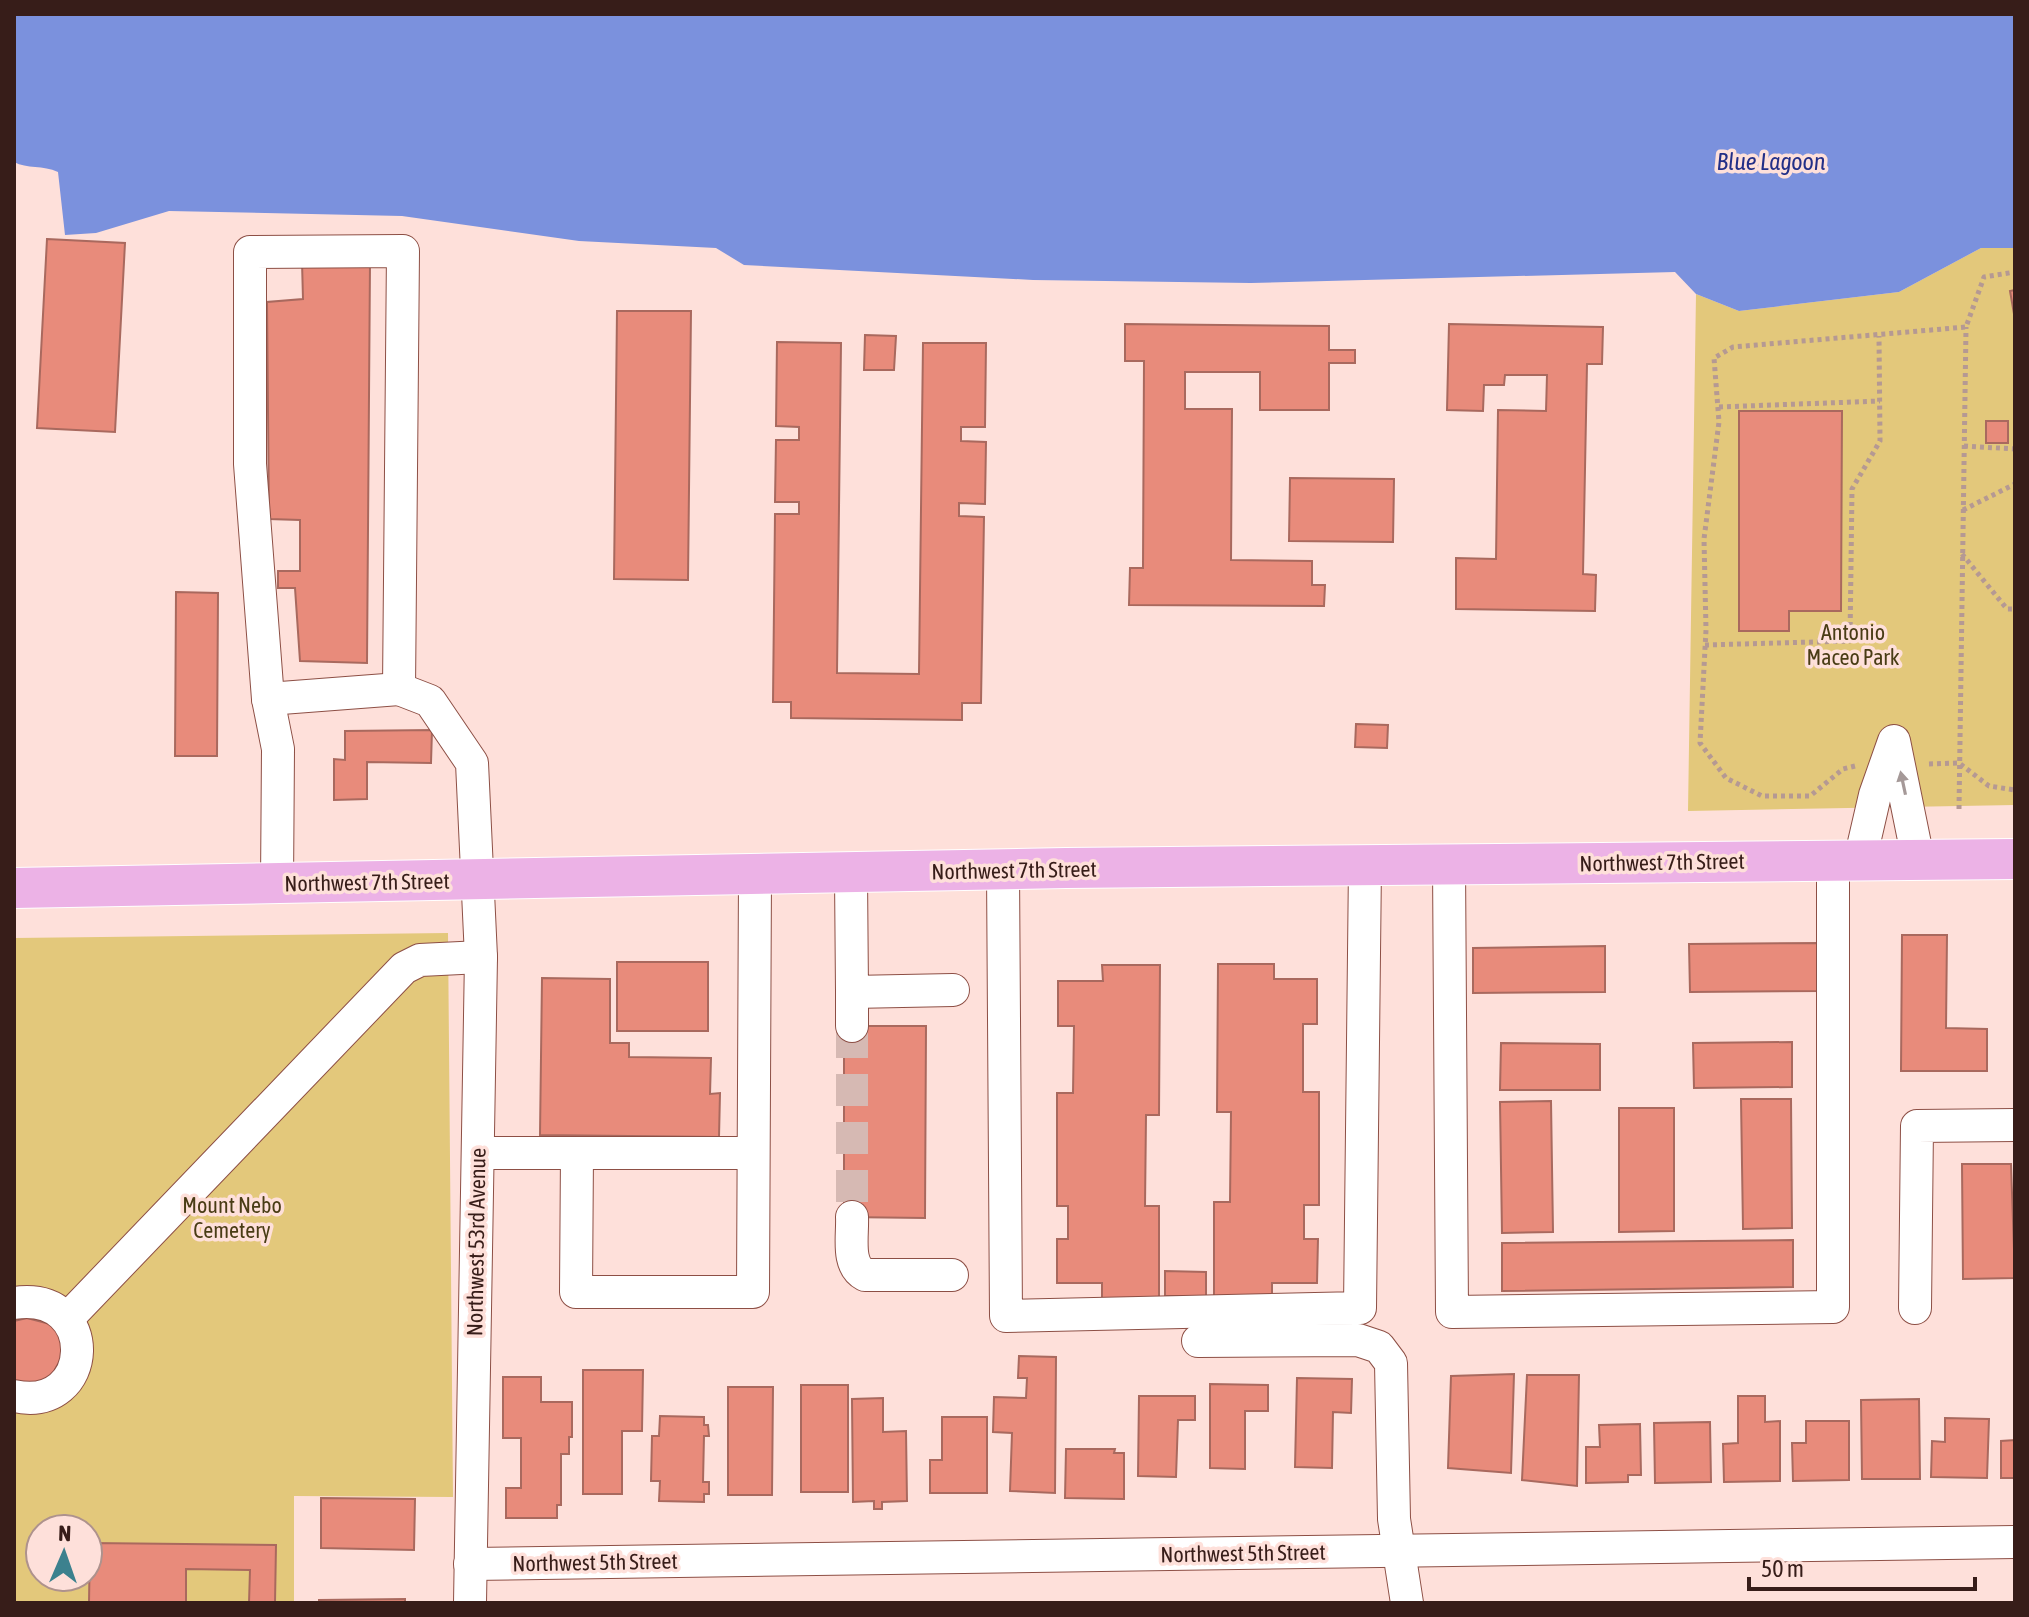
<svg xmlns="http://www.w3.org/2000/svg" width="2029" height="1617" font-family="'Asap Condensed',sans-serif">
	<rect width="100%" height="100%" fill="#fee0da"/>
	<g fill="#e3c87b" fill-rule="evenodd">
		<path d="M1981,248H2015V805L1688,811L1696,294L1739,311L1899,292Z"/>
		<path d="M448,933L453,1497L294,1496V1603H14V938ZM40,1529H88V1577H40Z"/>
	</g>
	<path fill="#7b91dd" d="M14,14H2015V248H1981L1899,292L1739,311L1696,294L1675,272L1251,283L1033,280L744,265L716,248L579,241L402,216L169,211L96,233L65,235L58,172C43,165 27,169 14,162Z"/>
	<g fill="#e88b7b" stroke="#a9695e" stroke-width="2">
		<path d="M47,239L125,243L115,432L37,428Z"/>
		<path d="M302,262H370L367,663L300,661L295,588H278V571H300V520L269,519L267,302L303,299Z"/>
		<path d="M2015,290V313L2014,314L2010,291Z"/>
		<path d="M617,311H691L688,580L614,579Z"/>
		<path d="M1125,324L1329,326V350H1355V363H1329V410H1260V372H1185V409H1232L1231,560L1312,561V585H1325L1324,606L1129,605L1130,568H1143L1144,361H1125Z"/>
		<path d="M1449,324L1603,327L1602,364H1587L1583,574L1596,575L1595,611L1456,609V558L1496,559L1498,410L1546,411L1547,375H1505L1504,385H1484L1483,411L1447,410Z"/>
		<path d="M865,335L896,336L894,370H864Z"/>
		<path d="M777,342L841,343L837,673L919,674L923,343H986L985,427H961V441L986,442L985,504L959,503V516L984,517L981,703H962V720L791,718V702H773L775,514H799V502H775L776,440H799V427L776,426Z"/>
		<path d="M1739,411H1842L1841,611H1789V631H1739Z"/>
		<rect x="1986" y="421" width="22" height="22"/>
		<path d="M1290,478L1394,479L1393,542L1289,541Z"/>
		<path d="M176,592L218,593L217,756H175Z"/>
		<path d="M1356,724L1388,725L1387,748L1355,747Z"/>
		<path d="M432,730L431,763L367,762V799L334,800V759L345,760V731Z"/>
		<path d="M1902,935H1947L1946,1028L1987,1029V1071H1901Z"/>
		<path d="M1821,943L1822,991L1690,992L1689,944Z"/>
		<path d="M1605,946V992L1473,993V948Z"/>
		<rect x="617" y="962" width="91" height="69"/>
		<path d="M1218,964H1274V979H1317V1024H1303V1092H1319V1205H1304V1239H1318L1317,1283H1272V1297L1214,1296V1202H1230L1231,1112H1217Z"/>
		<path d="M1102,965H1160L1159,1115H1146L1145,1206H1159V1299H1102V1283H1057V1239H1068V1206H1057V1093H1073L1074,1026H1058V981H1103Z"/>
		<path d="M542,978L610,979V1043H629V1057L711,1058L710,1094L720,1093L719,1137L540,1135Z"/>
		<path d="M844,1026H926L925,1218L844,1217Z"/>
		<path d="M1792,1042V1087L1694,1088L1693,1043Z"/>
		<path d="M1501,1043L1600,1044V1090H1500Z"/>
		<path d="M1741,1099H1791L1792,1228L1743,1229Z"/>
		<path d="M1551,1101L1553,1232L1502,1233L1500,1102Z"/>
		<path d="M1619,1108H1674V1231L1619,1232Z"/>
		<path d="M1962,1164H2011L2015,1278L1963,1279Z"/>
		<path d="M1793,1240V1287L1502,1291V1243Z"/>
		<path d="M1165,1271L1206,1272V1296H1165Z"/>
		<path d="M27,1318L50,1324L58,1332L64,1354L47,1383L14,1385V1321Z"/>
		<path d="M1019,1356L1056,1357L1055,1493L1010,1491L1012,1433L993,1432L994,1397L1026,1398L1027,1378H1018Z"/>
		<path d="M583,1370H643L642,1431H622V1494H583Z"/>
		<path d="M1514,1374L1511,1473L1448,1468L1451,1376Z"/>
		<path d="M1527,1375H1579L1577,1486L1522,1480Z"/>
		<path d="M503,1377H541V1402H572V1437H569V1454H561V1505H557V1518H506V1488H521V1438H503Z"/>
		<path d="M1297,1378L1352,1379L1351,1413L1333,1412L1332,1468L1295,1467Z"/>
		<path d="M1210,1384L1268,1385V1411H1245V1469L1210,1468Z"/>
		<rect x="801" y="1385" width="47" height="107"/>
		<path d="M728,1387H773L772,1495H728Z"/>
		<path d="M1139,1396H1195V1420H1178L1176,1477L1138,1476Z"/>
		<path d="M1738,1396H1765V1422L1780,1421V1481L1724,1482L1723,1444L1738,1443Z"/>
		<path d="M883,1398V1432L906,1431L907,1501L882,1502V1509H874V1501L853,1502L852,1399Z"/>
		<path d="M1919,1399L1920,1479H1862L1861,1400Z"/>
		<path d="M660,1416L704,1417V1425H708L709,1436H704L703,1482H709V1494H704V1502L659,1501L660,1481H651L652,1436H659Z"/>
		<path d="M942,1417H987V1493H930V1460H942Z"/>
		<path d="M1945,1418L1989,1419L1987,1478L1931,1477L1932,1441L1945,1442Z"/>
		<path d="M1806,1421H1849V1480L1793,1481L1792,1443H1806Z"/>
		<path d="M1710,1422L1711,1482L1655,1483L1654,1423Z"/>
		<path d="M1640,1424L1641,1475H1628V1482L1586,1483V1447H1600L1599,1425Z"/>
		<path d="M2015,1440V1478H2001V1441Z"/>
		<path d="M1066,1449H1115L1114,1453H1124V1499L1065,1498Z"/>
		<path d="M321,1498L415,1499L414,1550L321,1548Z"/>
		<path d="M90,1543L276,1545L275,1603H249L250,1570L186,1569V1603H89Z"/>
		<path d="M405,1599V1603H319V1600Z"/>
	</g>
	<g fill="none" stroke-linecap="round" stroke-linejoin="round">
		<path stroke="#d6b9b3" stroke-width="32" stroke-dasharray="32 16" stroke-linecap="butt" d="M852,1026V1217"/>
		<g stroke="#8d4f45" stroke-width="34">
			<g id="minor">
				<path d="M268,699L399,689"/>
				<path d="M1860,860L1875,795L1894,741L1918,859"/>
				<path d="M1449,864L1452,1312L1833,1307V860"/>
				<path d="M1003,870L1006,1316L1360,1308L1365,865"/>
				<path d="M851,875L852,992L953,990"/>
				<path d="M277,884L278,749L268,699L250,464V252L403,251L399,689L430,701L472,763L481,957L470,1603"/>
				<path d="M852,992V1026"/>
				<path d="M478,1153H577L576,1292H753L755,876"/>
				<path d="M577,1153H751"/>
				<path d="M852,1217C853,1236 846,1265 865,1275H952"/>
				<path d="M14,1303C101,1290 95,1414 14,1396"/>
				<path d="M1915,1308L1917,1126L2015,1125"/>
				<path d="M67,1319L404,968L420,960L481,957"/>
				<path d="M1198,1341L1358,1340L1379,1347L1391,1363L1394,1519L1407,1603"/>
				<path d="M470,1564L2015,1542"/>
			</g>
		</g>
		<g stroke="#fff" stroke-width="42">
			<path id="major" d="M14,888L1066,868L2015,859"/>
		</g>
		<g stroke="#b59993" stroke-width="5" stroke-dasharray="4 4" stroke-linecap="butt">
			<path d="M1719,407L1880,401"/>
			<path d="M1964,446L2015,449"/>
			<path d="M1963,510L2015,484"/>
			<path d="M1962,554L2007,609H2015"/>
			<path d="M1705,645L1850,641L1852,489L1880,441L1879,336"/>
			<path d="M1929,764L1959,763L1989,786L2015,790"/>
			<path d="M1855,766L1843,769L1810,796H1762L1726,778L1700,743L1706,630L1704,539L1719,422L1714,358L1733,347L1966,327L1984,277L2015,272"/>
			<path d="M1959,809L1966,327"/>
		</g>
		<use href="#minor" stroke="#fff" stroke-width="32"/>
		<use href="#major" stroke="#ecb2e6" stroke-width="40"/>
	</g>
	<defs><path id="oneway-solid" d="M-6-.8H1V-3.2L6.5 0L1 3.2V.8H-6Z" transform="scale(2)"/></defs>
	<use fill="#a59998" href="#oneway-solid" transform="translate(1903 783) rotate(-102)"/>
	<g text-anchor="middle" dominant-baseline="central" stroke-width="7" stroke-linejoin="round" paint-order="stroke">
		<g font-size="22" fill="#493c15" stroke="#fee0da">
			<text x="1853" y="632">Antonio<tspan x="1853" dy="25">Maceo Park</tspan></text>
			<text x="232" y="1205">Mount Nebo<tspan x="232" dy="25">Cemetery</tspan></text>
		</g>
		<g font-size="22" fill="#371d19" stroke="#fee0da">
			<text transform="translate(1662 862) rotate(-1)">Northwest 7th Street</text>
			<text transform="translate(1014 870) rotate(-1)">Northwest 7th Street</text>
			<text transform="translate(367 882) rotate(-1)">Northwest 7th Street</text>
			<text transform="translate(476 1242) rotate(-89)">Northwest 53rd Avenue</text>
			<text transform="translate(1243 1553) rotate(-1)">Northwest 5th Street</text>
			<text transform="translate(595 1562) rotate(-1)">Northwest 5th Street</text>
		</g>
		<g font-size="24" font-style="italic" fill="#232f87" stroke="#fee0da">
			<text x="1771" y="161">Blue Lagoon</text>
		</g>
	</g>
	<rect width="2029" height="1617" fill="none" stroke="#371d19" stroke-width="32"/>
	<g transform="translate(64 1553) rotate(2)"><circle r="38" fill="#fee0da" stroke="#ae928d" stroke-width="2"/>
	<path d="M0-6L14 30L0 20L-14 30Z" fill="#3c818e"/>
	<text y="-12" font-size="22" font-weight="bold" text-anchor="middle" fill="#371d19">N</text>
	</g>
	<path d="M1749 1577v12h226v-12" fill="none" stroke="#371d19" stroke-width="4"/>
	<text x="1761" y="1577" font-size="24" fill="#371d19" stroke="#fee0da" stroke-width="6" paint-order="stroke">50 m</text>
</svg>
